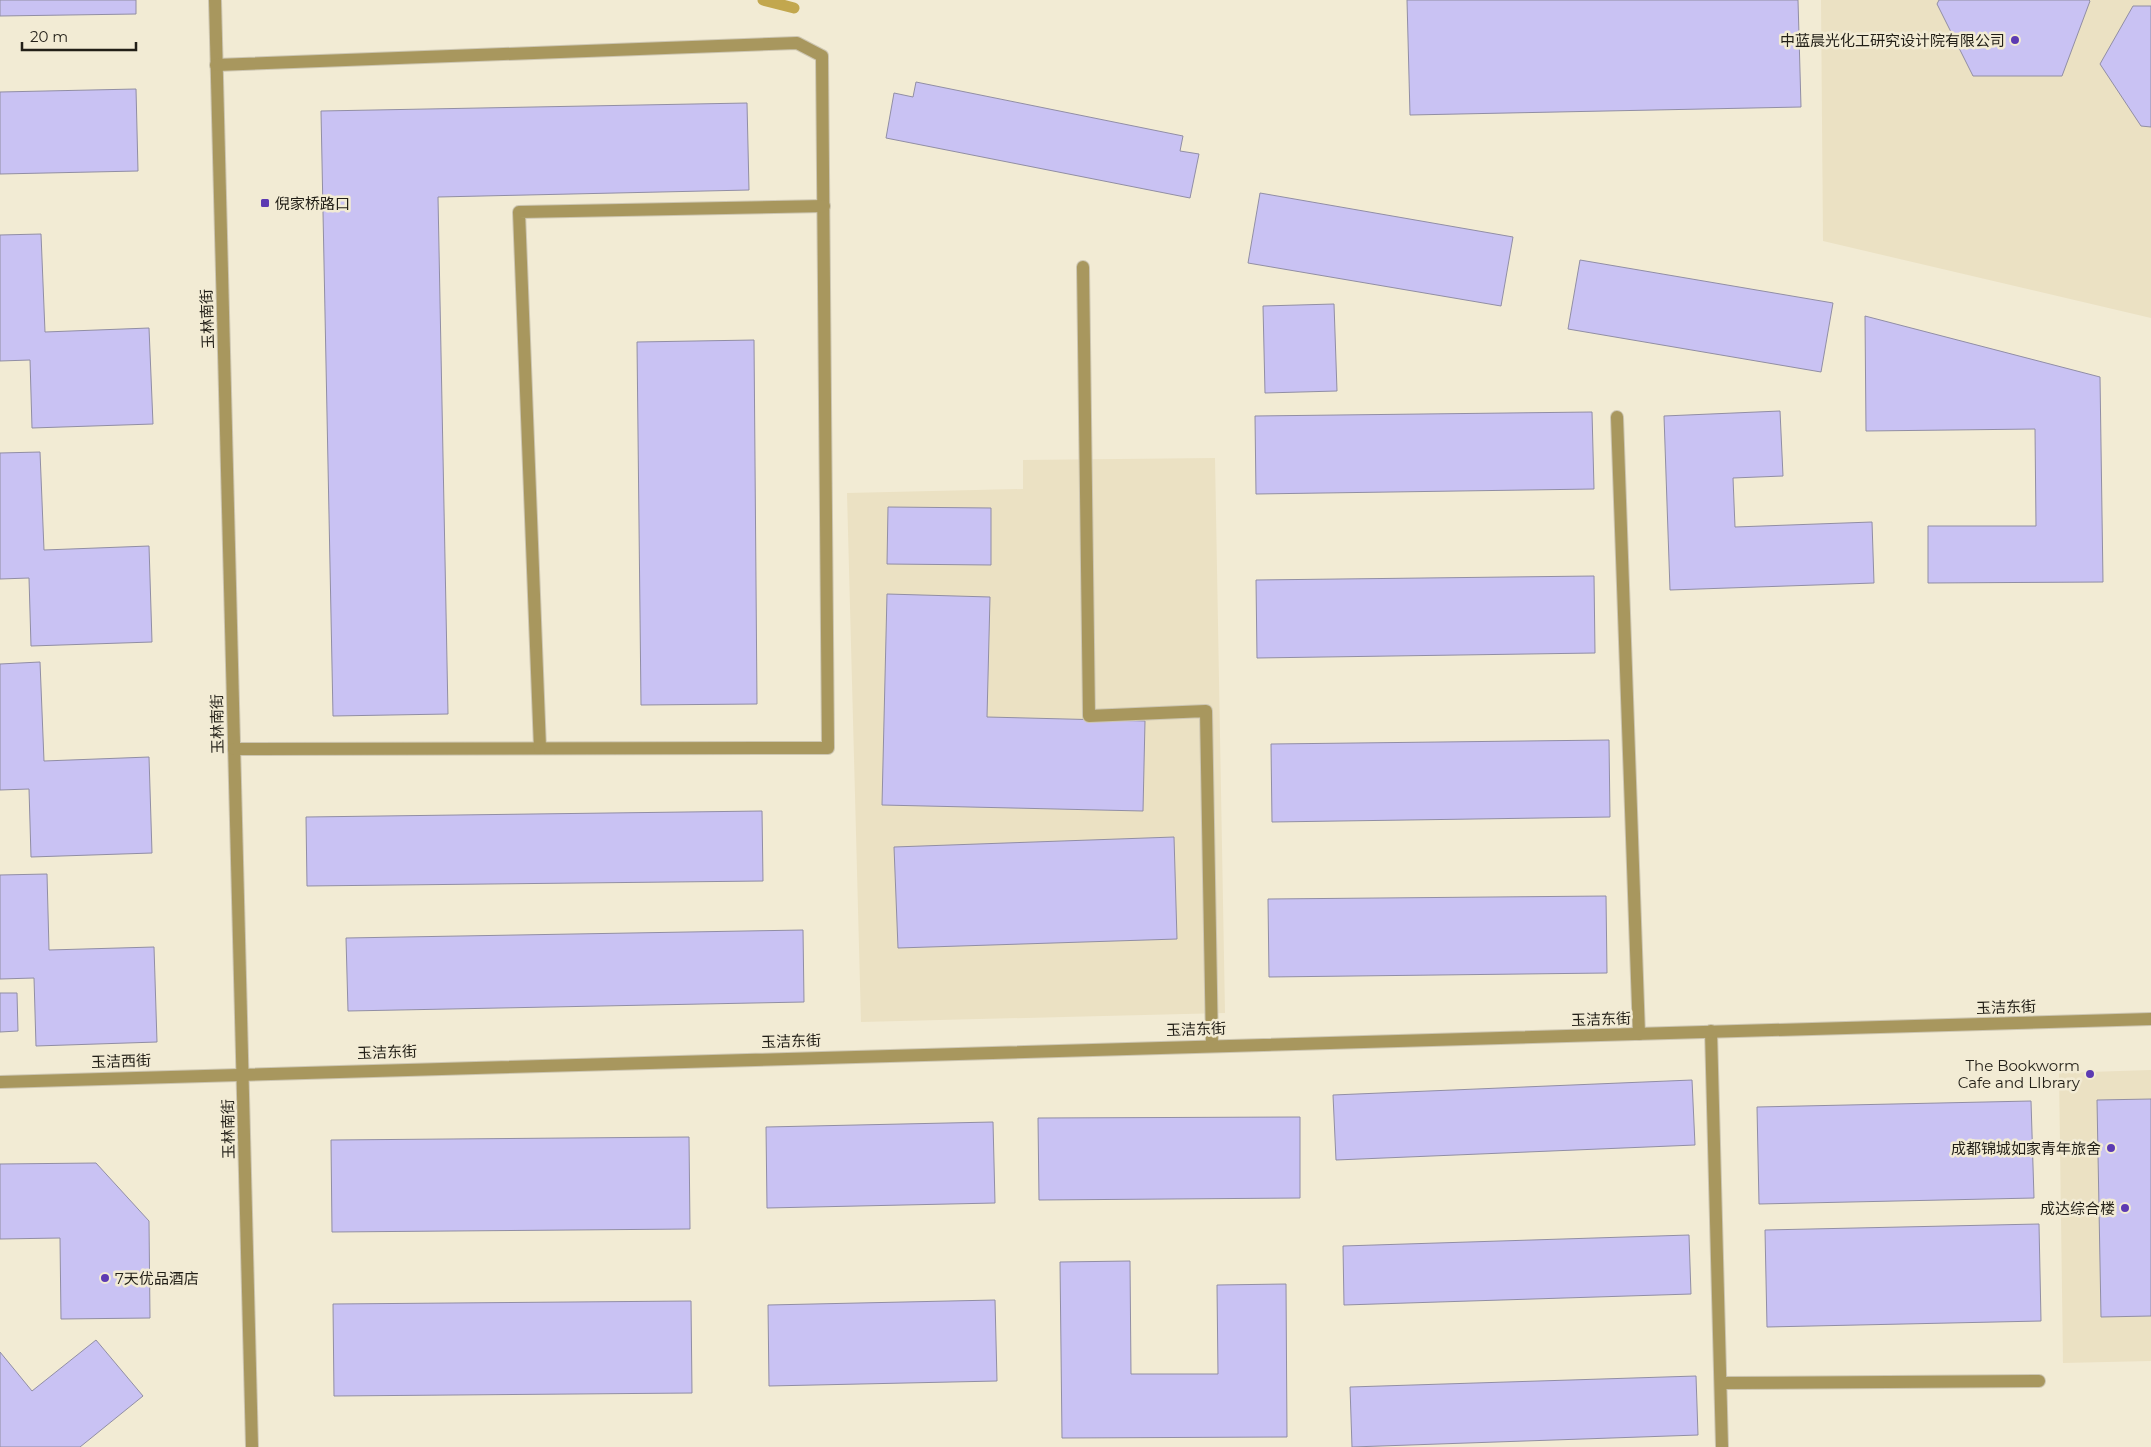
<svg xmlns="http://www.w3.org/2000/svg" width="2151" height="1447" font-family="Montserrat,'Noto Sans SC',sans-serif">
	<rect width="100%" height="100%" fill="#f2ebd4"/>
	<g fill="#ebe1c3">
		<path d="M1821,0H2151V318L1823,241Z"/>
		<path d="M1215,458L1225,1013L861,1022L847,493L1023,489V460Z"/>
		<path d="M2151,1070V1361L2063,1363L2059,1073Z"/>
	</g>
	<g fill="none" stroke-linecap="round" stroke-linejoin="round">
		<path stroke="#c2a74e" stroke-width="11" d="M763,0L794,8"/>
	</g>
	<g fill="#c9c2f3" stroke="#918ea4">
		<path d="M0,0H136V14L0,16Z"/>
		<path d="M1407,0H1798L1801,107L1410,115Z"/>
		<path d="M1939,0H2089L2090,1L2062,76H1973L1937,4Z"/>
		<path d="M2133,6H2151V127L2141,126L2100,64Z"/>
		<path d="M916,82L1183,136L1180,151L1199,154L1190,198L886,138L894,93L913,97Z"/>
		<path d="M136,89L138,171L0,174V92Z"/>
		<path d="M747,103L749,190L438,197L448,714L333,716L321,111Z"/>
		<path d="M1260,193L1513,237L1501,306L1248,263Z"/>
		<path d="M41,234L45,332L149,328L153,424L32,428L30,360L0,361V235Z"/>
		<path d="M1580,260L1833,303L1821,372L1568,329Z"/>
		<path d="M1334,304L1337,391L1265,393L1263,306Z"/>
		<path d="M1865,316L2100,377L2103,582L1928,583V526H2036L2035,429L1866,431Z"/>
		<path d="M754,340L757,704L641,705L637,342Z"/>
		<path d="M1780,411L1783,476L1733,478L1735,527L1872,522L1874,583L1670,590L1664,416Z"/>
		<path d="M1592,412L1594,489L1256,494L1255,416Z"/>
		<path d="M40,452L44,550L149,546L152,642L31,646L29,578L0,579V453Z"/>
		<path d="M888,507L991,508V565L887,564Z"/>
		<path d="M1594,576L1595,653L1257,658L1256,580Z"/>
		<path d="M887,594L990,597L987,717L1145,721L1143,811L882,805Z"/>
		<path d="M40,662L44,761L149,757L152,853L31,857L29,789L0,790V664Z"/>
		<path d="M1609,740L1610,817L1272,822L1271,744Z"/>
		<path d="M762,811L763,881L307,886L306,817Z"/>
		<path d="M1174,837L1177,939L898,948L894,847Z"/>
		<path d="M47,874L49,950L154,947L157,1042L36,1046L34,978L0,979V875Z"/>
		<path d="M1606,896L1607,973L1269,977L1268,899Z"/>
		<path d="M803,930L804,1002L348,1011L346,938Z"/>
		<path d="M0,993H17L18,1031L0,1032Z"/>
		<path d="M1692,1080L1695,1145L1336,1160L1333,1095Z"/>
		<path d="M2151,1099V1316L2101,1317L2097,1100Z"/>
		<path d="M2031,1101L2034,1198L1759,1204L1757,1107Z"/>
		<path d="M1300,1117V1198L1039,1200L1038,1118Z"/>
		<path d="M993,1122L995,1203L767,1208L766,1127Z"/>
		<path d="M689,1137L690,1229L332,1232L331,1140Z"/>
		<path d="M96,1163L149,1221L150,1318L61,1319L60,1238L0,1239V1164Z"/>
		<path d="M2039,1224L2041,1321L1767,1327L1765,1230Z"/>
		<path d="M1689,1235L1691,1294L1344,1305L1343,1246Z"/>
		<path d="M1130,1261L1131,1374H1218L1217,1285L1286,1284L1287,1437L1062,1438L1060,1262Z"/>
		<path d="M995,1300L997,1381L769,1386L768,1305Z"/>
		<path d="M691,1301L692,1393L334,1396L333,1304Z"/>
		<path d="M96,1340L143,1396L80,1447H0V1352L32,1391Z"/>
		<path d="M1696,1376L1698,1435L1352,1447L1350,1387Z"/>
	</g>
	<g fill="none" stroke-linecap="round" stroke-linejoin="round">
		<g stroke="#cdc6b2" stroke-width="14">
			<g id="minor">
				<path d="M215,0L252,1447"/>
				<path d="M216,65L797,43L822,56L828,748L234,749"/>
				<path d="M1083,267L1089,716L1206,711L1212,1045"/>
				<path d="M1617,417L1639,1034"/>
				<path d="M540,748L519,212L824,206"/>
				<path d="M1711,1031L1722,1447"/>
				<path d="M0,1082L2151,1019"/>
				<path d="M1721,1383L2039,1381"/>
			</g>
		</g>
		<use href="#minor" stroke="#a8975e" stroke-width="12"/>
	</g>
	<g fill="#5c3ab2" stroke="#f2ebd4" stroke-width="2">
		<circle cx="2015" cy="40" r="5"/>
		<rect x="260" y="198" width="10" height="10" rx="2.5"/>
		<circle cx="2090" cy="1074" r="5"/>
		<circle cx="2111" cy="1148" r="5"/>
		<circle cx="2125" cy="1208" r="5"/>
		<circle cx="105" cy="1278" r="5"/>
	</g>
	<g text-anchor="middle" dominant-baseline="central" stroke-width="5" stroke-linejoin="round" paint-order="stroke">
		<g font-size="15" fill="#221f17" stroke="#f2ebd4" text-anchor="end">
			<text x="2005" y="40">中蓝晨光化工研究设计院有限公司</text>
			<text x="275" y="203" text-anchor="start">倪家桥路口</text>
			<text x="2080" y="1065">The Bookworm<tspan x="2080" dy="17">Cafe and LIbrary</tspan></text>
			<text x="2101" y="1148">成都锦城如家青年旅舍</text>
			<text x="2115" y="1208">成达综合楼</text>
			<text x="115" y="1278" text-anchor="start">7天优品酒店</text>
		</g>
		<g font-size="15" fill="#221f17" stroke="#f2ebd4">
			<text transform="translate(207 319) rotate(-92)">玉林南街</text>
			<text transform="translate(217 724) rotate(-91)">玉林南街</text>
			<text transform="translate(2006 1007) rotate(-2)">玉洁东街</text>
			<text transform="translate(1601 1019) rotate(-2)">玉洁东街</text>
			<text transform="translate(1196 1029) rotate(-2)">玉洁东街</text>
			<text transform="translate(791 1041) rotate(-2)">玉洁东街</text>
			<text transform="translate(387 1052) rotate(-2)">玉洁东街</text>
			<text transform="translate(121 1061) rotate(-2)">玉洁西街</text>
			<text transform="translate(228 1129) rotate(-91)">玉林南街</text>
		</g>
	</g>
	<path d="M22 42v8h114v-8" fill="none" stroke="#221f17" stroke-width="2.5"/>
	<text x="30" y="42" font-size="15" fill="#221f17" stroke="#f2ebd4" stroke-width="4" paint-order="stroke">20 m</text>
</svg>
